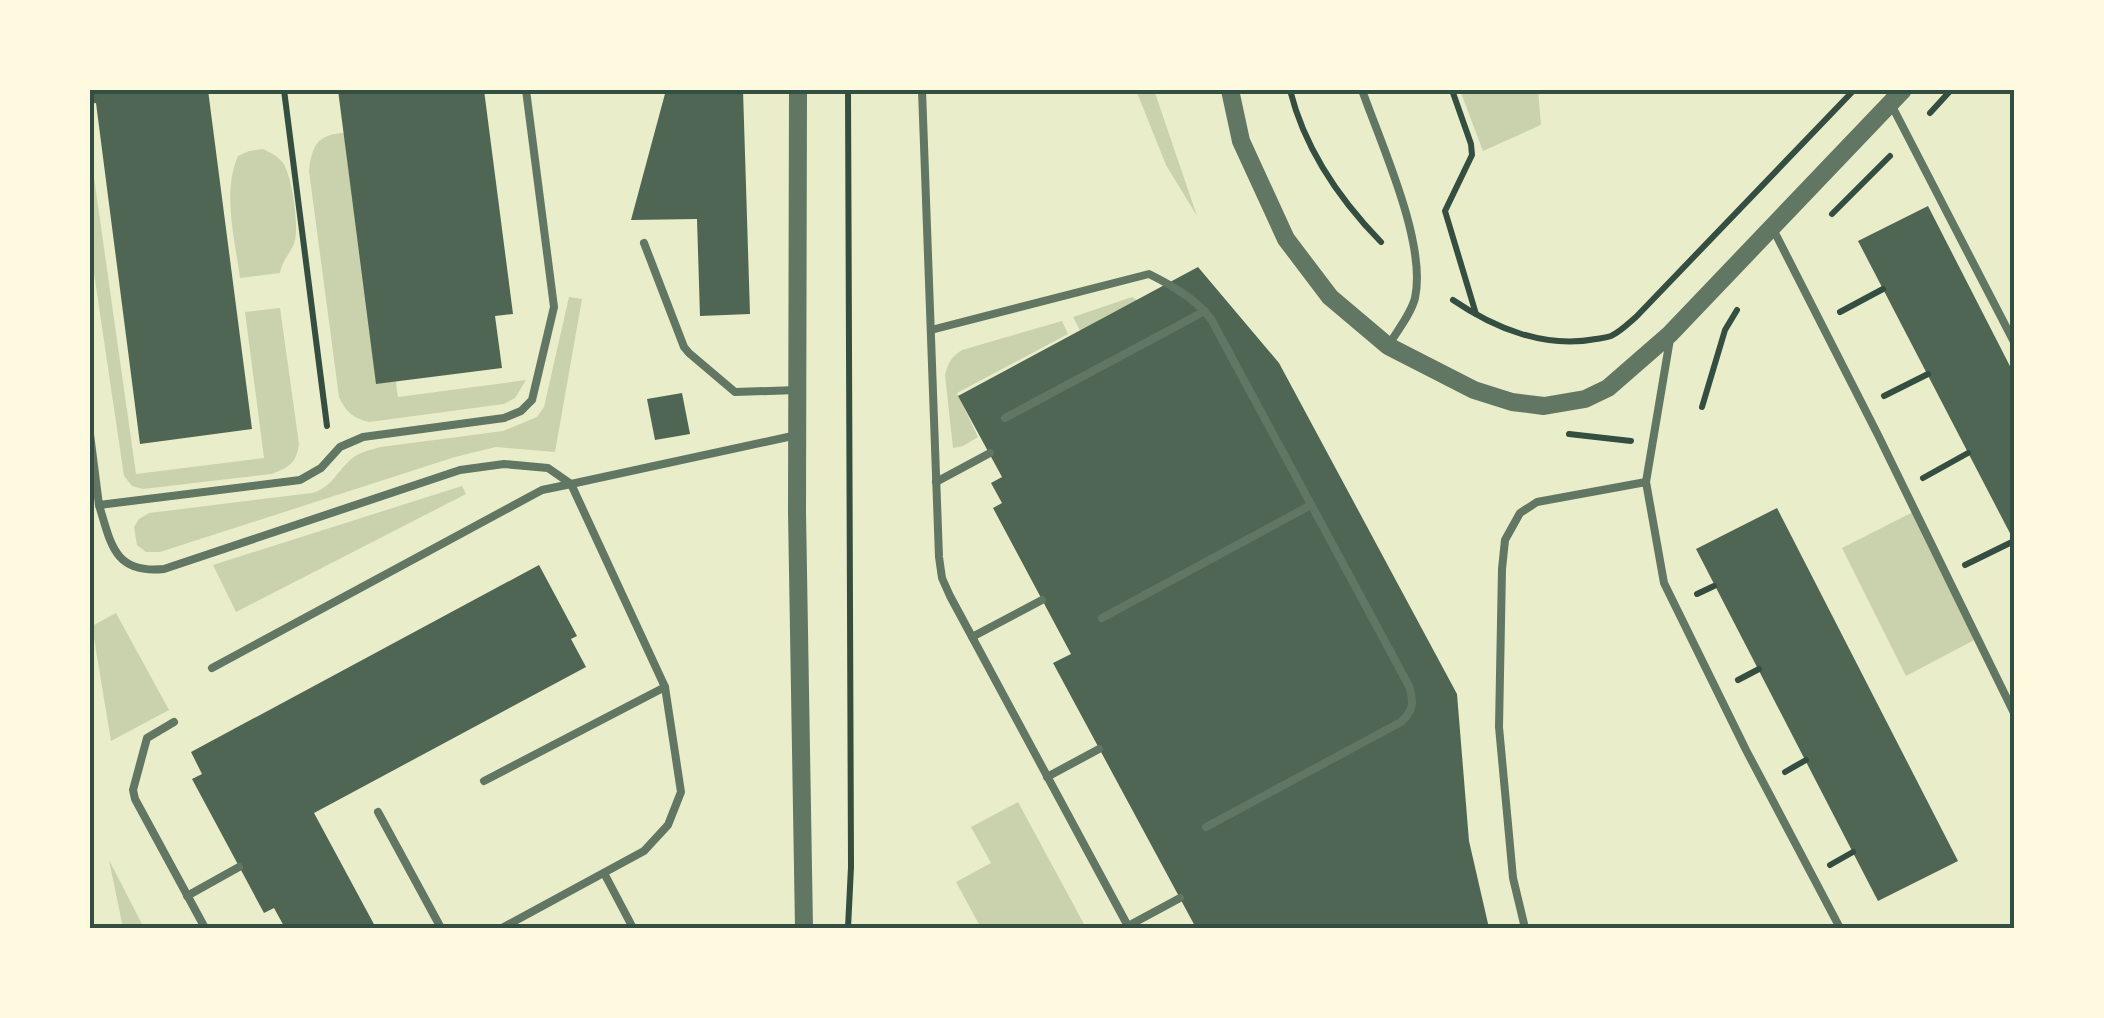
<svg xmlns="http://www.w3.org/2000/svg" width="2104" height="1018" font-family="Montserrat,sans-serif">
	<rect width="100%" height="100%" fill="#e9edc9"/>
	<g fill="#cad2ad">
		<path d="M1136,90H1154L1197,216L1166,165Z"/>
		<path d="M1460,90H1538L1541,125L1483,151Z"/>
		<path d="M362,131L398,397L526,380L515,398L504,404L369,422C353,418 346,412 339,397L309,171C313,131 328,135 362,131Z"/>
		<path d="M90,149L136,474L264,458L245,312L280,308L299,444C296,464 289,467 272,474L143,489L132,486L124,476L90,246Z"/>
		<path d="M263,149C271,153 278,156 283,163C292,176 300,229 294,244C289,255 282,261 280,273L240,278C235,239 222,193 238,156L249,151Z"/>
		<path d="M569,297L582,299L555,452L496,447L455,457L160,552H146L137,545L134,527L139,519L149,513L312,493C331,488 336,473 350,460C359,452 370,450 381,447L503,431L537,417L544,407Z"/>
		<path d="M1132,297L1156,312L1087,344L1073,317Z"/>
		<path d="M1062,321L1068,334L957,393L978,437L963,446L953,448L945,375C948,363 951,357 962,350Z"/>
		<path d="M462,486L466,494L236,612L213,565Z"/>
		<path d="M1915,511L1978,638L1906,676L1842,548Z"/>
		<path d="M116,613L169,710L111,741L92,626Z"/>
		<path d="M1018,802L1085,926L1081,928H981L956,882L991,863L971,827Z"/>
		<path d="M109,860L144,928H123Z"/>
	</g>
	<g fill="#4f6655">
		<path d="M90,90H208L252,429L140,444L96,103L90,104Z"/>
		<path d="M338,90H484L513,314L495,316L502,368L376,384Z"/>
		<path d="M666,90H743L750,314L700,316L697,219L631,220Z"/>
		<path d="M1928,206L2014,374V541L1858,241Z"/>
		<path d="M1198,267L1279,363L1457,694L1469,841L1489,928H1196L1053,663L1071,654L993,508L1002,503L991,483L1002,477L958,396Z"/>
		<path d="M682,393L690,434L655,440L647,399Z"/>
		<path d="M1777,508L1958,861L1878,901L1696,549Z"/>
		<path d="M539,565L577,636L571,639L586,667L314,813L376,928H285L274,908L264,913L192,779L202,774L191,752Z"/>
	</g>
	<g fill="none" stroke-linecap="round" stroke-linejoin="round">
		<g stroke="#344e41" stroke-width="6">
			<path d="M284,90L327,426"/>
			<path d="M848,90L851,867L848,928"/>
			<path d="M1290,90C1305,150 1339,199 1381,242"/>
			<path d="M1452,90L1471,144L1472,155L1445,211L1476,314"/>
			<path d="M1930,113L1951,90"/>
			<path d="M1832,214L1890,156"/>
			<path d="M1453,300C1494,328 1545,349 1596,339C1601,338 1606,338 1611,336C1620,332 1629,323 1636,317L1854,90"/>
			<path d="M1840,312L1883,289"/>
			<path d="M1884,396L1928,374"/>
			<path d="M1702,407L1725,330L1737,310"/>
			<path d="M1569,434L1631,441"/>
			<path d="M1923,478L1968,453"/>
			<path d="M1965,565L2014,541"/>
			<path d="M1697,594L1714,586"/>
			<path d="M1738,680L1759,669"/>
			<path d="M1785,772L1806,760"/>
			<path d="M1830,865L1853,852"/>
		</g>
		<g stroke="#617663" stroke-width="8">
			<path d="M922,90L939,557L942,578L950,596L1129,928"/>
			<path d="M1362,90C1381,144 1427,243 1415,298C1411,314 1397,331 1388,346"/>
			<path d="M1892,106L2014,342"/>
			<path d="M1773,229L1878,435L2014,713"/>
			<path d="M644,243L684,347L689,353L735,392L797,390"/>
			<path d="M931,330L1149,274C1171,285 1196,299 1211,319L1409,686C1414,702 1414,710 1401,722L1206,827"/>
			<path d="M1670,339L1646,482L1664,583L1746,750L1840,928"/>
			<path d="M1005,418L1205,311"/>
			<path d="M90,434L99,505L300,480L321,468L340,447L363,437L504,418L521,411L532,400L554,307L526,90"/>
			<path d="M936,482L990,453"/>
			<path d="M99,505C111,544 114,574 164,569L460,470L504,464L548,468L571,484"/>
			<path d="M1102,618L1311,505"/>
			<path d="M972,637L1042,600"/>
			<path d="M212,668L542,490L571,484"/>
			<path d="M174,722L147,738L133,790L135,799L205,928"/>
			<path d="M1047,777L1099,749"/>
			<path d="M484,781L665,687"/>
			<path d="M378,812L441,928"/>
			<path d="M604,873L633,928"/>
			<path d="M187,896L239,867"/>
			<path d="M1128,926L1180,898"/>
			<path d="M502,928L644,851L668,825L681,792L665,687L571,484L797,435"/>
			<path d="M1525,928L1513,878L1499,727L1502,569L1505,540L1520,513L1537,502L1646,482"/>
		</g>
		<g stroke="#617663" stroke-width="18">
			<path d="M798,90L797,512L804,928"/>
			<path d="M1230,90L1241,141L1286,239L1330,297L1388,346L1474,390L1512,402L1544,406L1585,399L1608,388L1670,334L1903,90"/>
		</g>
	</g>
	<rect width="2104" height="1018" fill="none" stroke="#fefae0" stroke-width="185"/>
	<rect x="92" y="92" width="1920" height="834" fill="none" stroke="#344e41" stroke-width="4"/>
</svg>
